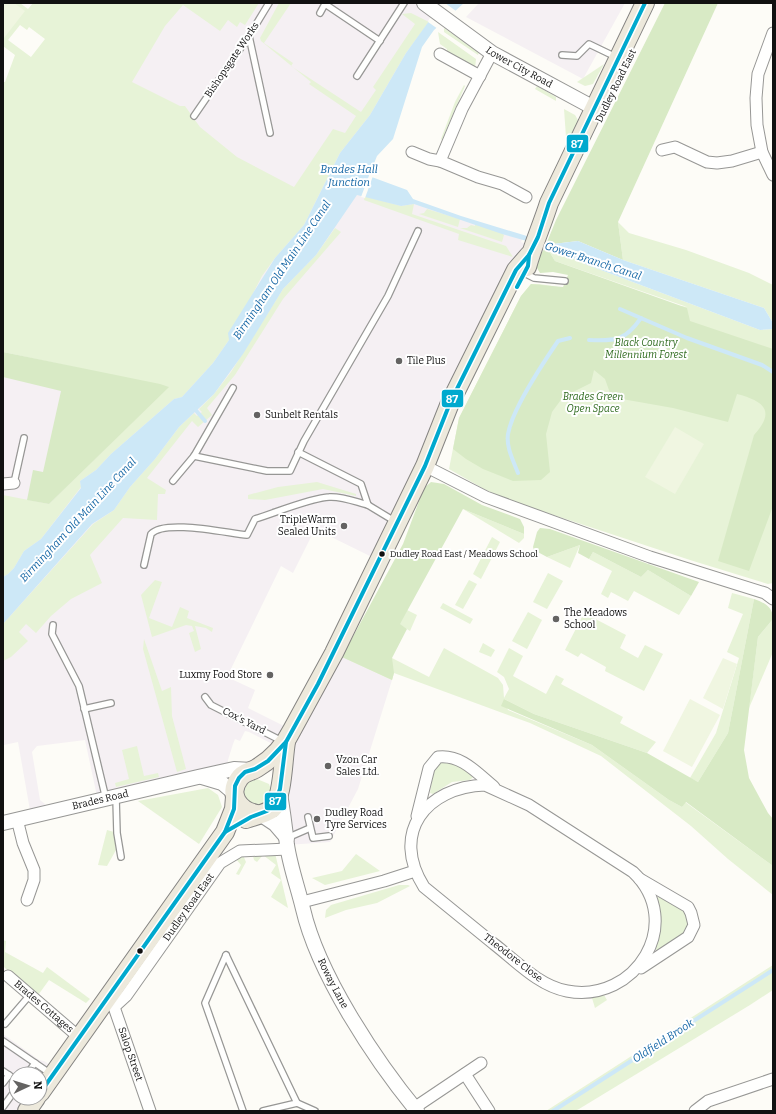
<svg xmlns="http://www.w3.org/2000/svg" width="776" height="1114" font-family="Bitter,serif">
	<rect width="100%" height="100%" fill="#fdfcf7"/>
	<g fill="#f5f0f3">
		<path d="M60,3H440L428,21L345,176L406,199L523,237L521,242L533,247L378,560L315,529L293,573L281,566L227,677L255,690L248,708L292,730L334,653L392,680L358,789L330,842L287,845L282,749L249,732L245,731L240,741L235,739L233,744L228,760L227,779L98,801L85,740L37,746L32,752L40,800L45,804L46,813L31,816L18,742L4,745L3,352L160,384Z"/>
		<path d="M479,3H625L583,79L466,17Z"/>
		<path d="M3,1034L39,1060L44,1061L57,1070L40,1093V1074H16V1098H36L27,1111H3Z"/>
	</g>
	<g fill="#e7f3d7" fill-rule="evenodd">
		<path d="M3,3H20L28,9L33,3H259L245,25L240,22L237,27L228,20L220,31L183,5L165,26L132,82L180,106H185L200,127L237,157L294,187L333,129L345,133L356,116L309,84L311,82L261,41L260,38L279,3H291L264,43L293,63L291,66L361,112L376,90L373,87L415,24L402,14L411,13L429,22L406,53L370,115L340,153L304,225L275,258L262,276L229,340L213,363L182,397L174,399L111,454L96,470L80,481L81,487L41,539L24,551L14,568L8,574L3,577V495L49,504L168,387L3,352V82H5L15,55L3,46ZM20,25L27,30L29,27L45,39L31,57L8,40Z"/>
		<path d="M444,28L479,52L478,55L444,32Z"/>
		<path d="M438,32L476,59L475,69L447,52V49L440,44Z"/>
		<path d="M604,64L593,84L585,86L577,82Z"/>
		<path d="M464,85L465,86L442,140L441,139L455,102Z"/>
		<path d="M537,86L556,97V101L535,89Z"/>
		<path d="M564,109L575,115L578,120L571,140L566,137Z"/>
		<path d="M365,196L401,206L414,204L412,214L506,246L513,257L458,240L459,234L364,200Z"/>
		<path d="M427,209L460,219L458,227L419,214L424,213Z"/>
		<path d="M618,222L629,233L686,250L749,273L773,285V323L764,308L623,260Z"/>
		<path d="M475,224L502,233L504,235L502,242L460,228H467L471,225L475,226Z"/>
		<path d="M335,228L341,232L283,299L235,375L207,408L212,415L198,427L192,421L147,478L166,490L165,494H158L157,520L123,518L90,555L102,583L71,599L51,616L36,633L26,624L19,632L28,641L11,657L3,661V624L93,524L114,510L130,487L155,459L179,427L194,413L197,416L202,412L199,409L214,394L231,372L283,289L316,255Z"/>
		<path d="M545,248L555,249L585,264L760,330L773,329V583L768,584L690,560L508,500L484,489L449,469L459,418L521,296L531,284H539L687,307L555,261L549,251Z"/>
		<path d="M317,482L356,494V496L323,489L265,500L248,499V495L278,487Z"/>
		<path d="M463,509L524,534V538L519,543Z"/>
		<path d="M492,537L500,542L481,579L473,574Z"/>
		<path d="M580,545L570,568L547,557Z"/>
		<path d="M593,552L641,577L648,570L691,596L679,615L634,591L628,601L611,592L608,598L601,594L612,571L589,559Z"/>
		<path d="M548,573L563,581L547,609L533,602Z"/>
		<path d="M155,580L162,582L149,618L172,627L180,607L189,611L187,618L213,628L212,632L206,628L195,626L201,649L195,652L189,633L194,631L192,626L186,625L152,637L141,595Z"/>
		<path d="M469,580L477,584L463,609L455,605Z"/>
		<path d="M732,593L754,599L728,733L698,782L690,778L716,733L739,658L727,652L743,614L728,608Z"/>
		<path d="M443,603L473,619L470,624L440,608Z"/>
		<path d="M407,610L417,615L410,631L399,624Z"/>
		<path d="M528,612L542,620L527,649L512,641Z"/>
		<path d="M584,613L626,635L620,648L638,658L645,645L663,654L644,691L605,671L606,667L581,653L578,657L565,650Z"/>
		<path d="M773,619V652L749,708L758,637Z"/>
		<path d="M144,639L162,691L171,687L172,716L186,769L177,772L143,649Z"/>
		<path d="M483,643L495,650L491,657L479,652Z"/>
		<path d="M444,648L498,678L503,685L504,698L509,689L504,677L497,672L509,648L523,656L513,676L546,694L556,675L564,679L561,684L623,717L620,723L656,742L647,753L534,714L504,699L508,710L592,745L669,800L682,807L685,802L773,866V895L728,859L691,826L601,756L530,723L394,673L392,680L342,657L392,658L429,677Z"/>
		<path d="M137,746L144,776L158,773L159,777L116,787L115,783L129,779L122,750Z"/>
		<path d="M449,761L456,763L472,775L473,777L470,780L452,782L433,794L430,793L434,770L441,762Z"/>
		<path d="M257,779L269,784L272,793L270,801L254,808L243,794L248,782Z"/>
		<path d="M208,788L218,795L222,807L199,844L138,801Z"/>
		<path d="M107,830L114,832L116,850L107,866L98,865Z"/>
		<path d="M275,853L288,908L271,897L281,880L271,873L276,865L263,855L257,862L254,860L253,856Z"/>
		<path d="M356,854L380,871L325,885L312,878L342,871Z"/>
		<path d="M243,855L246,862L239,875L236,874L241,865L235,858Z"/>
		<path d="M399,885H408L410,886L377,903L346,910L325,918L326,910L331,905Z"/>
		<path d="M664,896L683,907L690,921L688,929L683,935L657,951L655,947L659,928L655,898Z"/>
		<path d="M3,940L6,941L5,952L43,973L47,967L90,999L86,1003L49,980L36,998L3,966Z"/>
		<path d="M773,965V990L750,1005L579,1109L575,1111H546Z"/>
		<path d="M604,995L607,1000L595,1008L592,998Z"/>
	</g>
	<g fill="#d8eac5">
		<path d="M665,3H718L618,222L623,260L578,241L553,244L547,242L556,220Z"/>
		<path d="M545,248L549,251L555,261L687,308L690,321L773,349V506L749,571L718,561L754,435C776,411 764,401 737,394L728,422L673,408L622,399L610,393L605,379L594,370L591,383L563,397L552,412L546,434L550,472L541,480L513,481L483,469L466,459L453,449L459,418L521,296L531,284L563,287L568,275L553,272L540,273L534,263Z"/>
		<path d="M3,352L160,384L169,387L49,504L27,500L33,470L43,472L61,391L3,377Z"/>
		<path d="M431,482L444,484L482,505L520,519L524,527V534L463,509L400,624L407,629L392,658L394,673L392,680L342,657L403,544L424,488Z"/>
		<path d="M540,528L550,529L699,582L691,596L648,570L641,577L593,552L589,559L578,553L580,545L547,557L534,550L533,547L537,532Z"/>
		<path d="M754,599C765,603 773,607 773,619L758,637L744,750L749,778L768,813L773,819V866L686,802L682,807L669,800L592,745L501,706L504,699L534,714L647,753L698,782L728,733Z"/>
	</g>
	<g fill="#f0f6e1">
		<path d="M3,3H14L25,11L4,38Z"/>
		<path d="M675,427L704,444L675,494L645,477Z"/>
		<path d="M723,658L737,664L723,709L703,698Z"/>
		<path d="M690,699L720,715L692,767L663,751Z"/>
	</g>
	<path fill="#cde8f7" d="M442,3H464L434,30L422,47L393,139L377,156L369,176L407,190L413,199L461,216L553,244L578,241L623,260L764,308L773,323V329L760,330L585,264L555,249L502,234L414,204L401,206L357,195L316,255L283,289L243,354L214,394L179,427L155,459L130,487L114,510L92,524L3,624V577L8,574L14,568L24,551L41,539L81,488L80,481L96,470L111,454L174,399L182,397L213,363L229,340L228,333L275,258L304,225L340,153L370,115L406,53Z"/>
	<g fill="#fdfcf7">
		<path d="M440,3H445L456,11L438,29L428,22Z"/>
		<path d="M370,173L373,176L365,198L361,197Z"/>
	</g>
	<g fill="none" stroke-linecap="round" stroke-linejoin="round">
		<g stroke="#cde8f7" stroke-width="4">
			<path d="M620,309L687,338L762,365L773,372"/>
			<path d="M589,340C616,341 625,341 641,318"/>
			<path d="M193,407L205,421"/>
			<path d="M518,473C513,460 506,447 508,434C512,409 543,363 558,341L570,338"/>
			<path d="M553,1111L773,970"/>
		</g>
		<g stroke="#979795" stroke-width="8">
			<g id="service">
				<path d="M320,13L325,4L380,41"/>
				<path d="M249,36L270,133"/>
				<path d="M562,55L577,56L589,44L616,57"/>
				<path d="M357,76L404,3"/>
				<path d="M194,116L249,36L269,3"/>
				<path d="M524,273L534,278L565,281"/>
				<path d="M298,452L361,484L368,505L396,522"/>
				<path d="M194,456L267,471H290L304,441L388,296L418,231"/>
				<path d="M173,481L194,456L233,388"/>
				<path d="M14,483L24,438"/>
				<path d="M144,565L151,534C164,519 226,533 247,535L255,519C275,513 310,498 329,497C342,496 356,502 368,505"/>
				<path d="M53,625L52,634L79,686L106,799"/>
				<path d="M205,697L211,705L282,741"/>
				<path d="M84,709L111,703"/>
				<path d="M116,798L117,833L121,857"/>
				<path d="M308,817L313,838L329,836"/>
				<path d="M287,838L310,828"/>
				<path d="M226,955L297,1103L263,1111"/>
				<path d="M226,955L205,1003L243,1111"/>
				<path d="M5,1024L29,996"/>
				<path d="M3,1041L51,1074"/>
				<path d="M3,1071L16,1080"/>
				<path d="M27,1074L35,1063"/>
				<path d="M3,1083L9,1075"/>
				<path d="M297,1103L315,1111"/>
				<path d="M3,1107L16,1089"/>
			</g>
		</g>
		<g stroke="#979795" stroke-width="13">
			<g id="minor">
				<path d="M773,33L758,74L756,98L757,125L762,152L773,175"/>
				<path d="M440,54L480,76"/>
				<path d="M662,150L675,147L707,162L717,163L732,161L762,152"/>
				<path d="M412,152L429,159L440,161L478,177L502,184L526,197"/>
				<path d="M440,161L462,109L492,53"/>
				<path d="M425,466L486,497L650,557L765,593L773,599"/>
				<path d="M3,484L14,483"/>
				<path d="M485,785L529,805L633,872C686,922 636,1004 567,991C539,986 516,961 494,944C471,925 447,906 424,887C390,833 426,787 485,785Z"/>
				<path d="M417,816L429,768L438,757C461,754 477,773 494,787"/>
				<path d="M17,819L23,843L34,870V880L27,900"/>
				<path d="M640,879L688,907L691,913L694,925L688,937L641,968"/>
				<path d="M302,902L384,881L415,871"/>
				<path id="s1" d="M8,976L80,1038"/>
				<path id="s2" d="M109,1002L114,1007L150,1111"/>
				<path id="s3" d="M114,1007L126,996L220,863L240,851L288,849"/>
				<path d="M465,1074L489,1111"/>
				<path d="M414,1108L481,1063"/>
				<path d="M695,1111L708,1101L773,1079"/>
			</g>
		</g>
		<g stroke="#979795" stroke-width="16">
			<g id="tertiary">
				<path id="s4" d="M424,3L492,53L594,108"/>
				<path d="M202,777L222,783L235,794"/>
				<path id="s5" d="M280,794C283,811 285,827 287,845C290,866 298,888 303,909C318,974 375,1060 417,1111"/>
				<path d="M260,814L275,824L287,838"/>
				<path id="s6" d="M3,823L198,777L234,769L252,770"/>
			</g>
		</g>
		<g stroke="#858482" stroke-width="20">
			<g id="primary">
				<path d="M527,267C533,245 542,225 549,203L645,3"/>
				<path d="M257,814C240,811 227,795 239,779C243,772 251,772 257,768C272,759 284,746 292,730L334,653L425,466L450,403L516,270L529,255"/>
				<path d="M246,819C254,816 265,814 272,809C283,799 283,758 286,742"/>
				<path d="M40,1093L225,832L234,809L235,797"/>
				<path d="M27,1111L36,1098"/>
			</g>
		</g>
		<use href="#service" stroke="#fffffe" stroke-width="5.5"/>
		<use href="#minor" stroke="#fffffe" stroke-width="11"/>
		<use href="#tertiary" stroke="#fffffe" stroke-width="14"/>
		<use href="#primary" stroke="#ede9dc" stroke-width="18"/>
		<g stroke="#fff" stroke-width="7">
			<g id="bus-1">
				<path d="M517,287L528,266L529,255L538,237L549,203L645,3"/>
				<path d="M225,832L251,817L267,811L274,805L280,789L286,742"/>
				<path d="M40,1093L225,832L234,809L235,786L239,778L245,772L255,769L268,761L286,742L318,684L425,466L450,403L516,270L529,255"/>
			</g>
		</g>
		<use href="#bus-1" stroke="#00a9ce" stroke-width="4"/>
	</g>
	<g fill="#646362" stroke="#fff" stroke-width="1.5">
		<circle cx="399" cy="361" r="4"/>
		<circle cx="257" cy="415" r="4"/>
		<circle cx="344" cy="526" r="4"/>
		<circle cx="556" cy="619" r="4"/>
		<circle cx="270" cy="675" r="4"/>
		<circle cx="328" cy="766" r="4"/>
		<circle cx="317" cy="819" r="4"/>
	</g>
	<g fill="#111" stroke="#fff" stroke-width="1.5">
		<circle cx="382" cy="554" r="3.5"/>
		<circle cx="140" cy="951" r="3.5"/>
	</g>
	<g text-anchor="middle" dominant-baseline="central" stroke-width="4" stroke-linejoin="round" paint-order="stroke">
		<g font-size="9" fill="#111" stroke="#fff" text-anchor="start">
			<text x="390" y="554">Dudley Road East / Meadows School</text>
		</g>
		<g font-size="10" fill="#111" stroke="#fff">
			<text transform="translate(232 60) rotate(-56)">Bishopsgate Works</text>
			<text stroke="none"><textPath href="#s4" startOffset="115">Lower City Road</textPath></text>
			<text transform="translate(616 86) rotate(-64)">Dudley Road East</text>
			<text transform="translate(244 721) rotate(27)">Cox's Yard</text>
			<text stroke="none"><textPath href="#s6" startOffset="100">Brades Road</textPath></text>
			<text stroke="none"><textPath href="#s3" startOffset="125">Dudley Road East</textPath></text>
			<text transform="translate(513 958) rotate(38)">Theodore Close</text>
			<text stroke="none"><textPath href="#s5" startOffset="198">Roway Lane</textPath></text>
			<text stroke="none"><textPath href="#s1" startOffset="47">Brades Cottages</textPath></text>
			<text stroke="none"><textPath href="#s2" startOffset="57">Salop Street</textPath></text>
		</g>
		<g font-size="10" font-style="italic" fill="#2f6b1f" stroke="#fff">
			<text x="646" y="343">Black Country<tspan x="646" dy="12">Millennium Forest</tspan></text>
			<text x="593" y="397">Brades Green<tspan x="593" dy="12">Open Space</tspan></text>
		</g>
		<g font-size="10" fill="#111" stroke="#fff" text-anchor="start">
			<text x="407" y="361">Tile Plus</text>
			<text x="265" y="415">Sunbelt Rentals</text>
			<text x="336" y="520" text-anchor="end">TripleWarm<tspan x="336" dy="12">Sealed Units</tspan></text>
			<text x="564" y="613">The Meadows<tspan x="564" dy="12">School</tspan></text>
			<text x="262" y="675" text-anchor="end">Luxmy Food Store</text>
			<text x="336" y="760">Vzon Car<tspan x="336" dy="12">Sales Ltd.</tspan></text>
			<text x="325" y="813">Dudley Road<tspan x="325" dy="12">Tyre Services</tspan></text>
		</g>
		<g font-size="11" font-style="italic" fill="#1768a6" stroke="#fff">
			<text x="349" y="169">Brades Hall<tspan x="349" dy="13">Junction</tspan></text>
			<text transform="translate(593 261) rotate(18)">Gower Branch Canal</text>
			<text transform="translate(282 270) rotate(-56)">Birmingham Old Main Line Canal</text>
			<text transform="translate(78 520) rotate(-47)">Birmingham Old Main Line Canal</text>
			<text transform="translate(663 1041) rotate(-33)">Oldfield Brook</text>
		</g>
	</g>
	<g stroke="#fff" stroke-width="1.5">
		<rect x="566" y="134" width="23" height="19" rx="4" fill="#00a9ce"/>
		<rect x="441" y="389" width="23" height="19" rx="4" fill="#00a9ce"/>
		<rect x="264" y="792" width="23" height="19" rx="4" fill="#00a9ce"/>
	</g>
	<g font-size="11" text-anchor="middle" font-weight="bold" fill="#fff">
		<text x="577" y="148">87</text>
		<text x="452" y="403">87</text>
		<text x="275" y="805">87</text>
	</g>
	<rect width="776" height="1114" fill="none" stroke="#111111" stroke-width="8"/>
	<g transform="translate(28 1086) rotate(86)"><circle r="19" fill="#ffffff" stroke="#a0a0a0"/>
	<path d="M0-3L7 15L0 10L-7 15Z" fill="#646362"/>
	<text y="-6" font-size="11" font-weight="bold" text-anchor="middle" fill="#111111">N</text>
	</g>
</svg>
